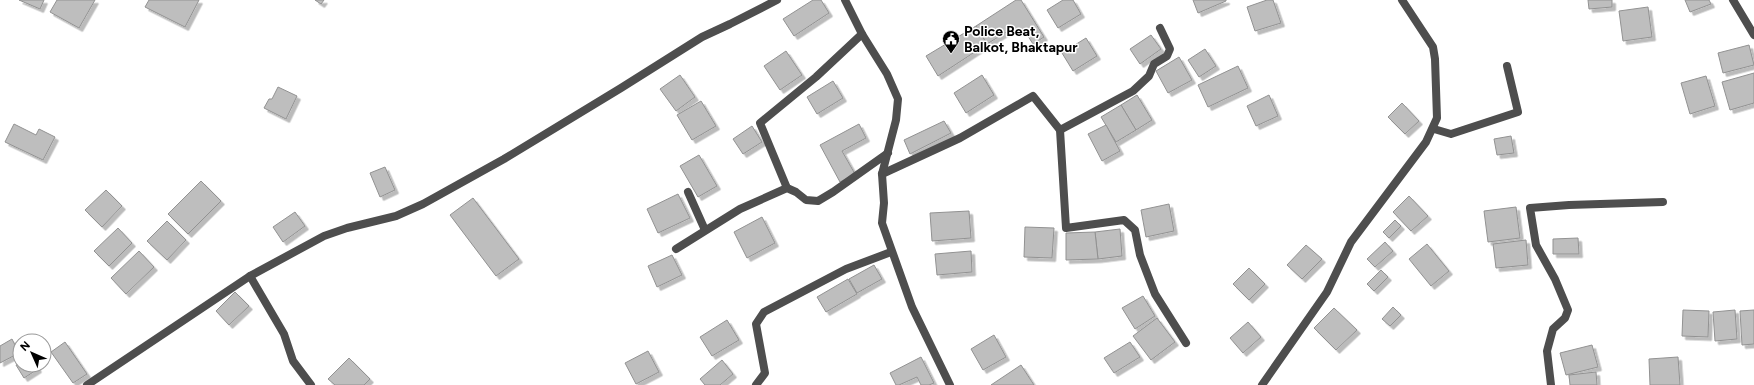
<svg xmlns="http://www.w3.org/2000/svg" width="1754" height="385" font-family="Figtree,sans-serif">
	<defs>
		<filter id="shadow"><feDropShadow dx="3.5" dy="3.5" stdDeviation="0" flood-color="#0004"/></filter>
	</defs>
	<rect width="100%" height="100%" fill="#fff"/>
	<g fill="#bebebe" stroke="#929292" filter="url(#shadow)">
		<path d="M19,0H44L40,9Z"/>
		<path d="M57,0H95L79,28L50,12Z"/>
		<path d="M149,0H199L185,27L145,7Z"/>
		<path d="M315,0H324L321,4Z"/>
		<path d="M813,0H821L829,13L794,36L783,19Z"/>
		<path d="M1016,0H1021L1044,37L1033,44L1024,30L1011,29L987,44L976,26Z"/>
		<path d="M1063,0H1073L1081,14L1058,28L1047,10Z"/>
		<path d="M1193,0H1226V1L1198,13Z"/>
		<path d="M1267,0H1273L1281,23L1255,31L1247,7Z"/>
		<path d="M1588,0H1612V7L1589,9Z"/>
		<path d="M1685,0H1709L1711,4L1690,12Z"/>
		<path d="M1648,7L1652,37L1623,41L1619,11Z"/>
		<path d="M976,26L987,44L938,76L926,56Z"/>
		<path d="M1151,35L1161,49L1140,64L1130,49Z"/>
		<path d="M1086,38L1097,56L1073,71L1062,53Z"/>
		<path d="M1749,45L1754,65L1723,73L1718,53Z"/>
		<path d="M1205,49L1216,66L1199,77L1188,60Z"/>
		<path d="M786,51L802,75L780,90L764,66Z"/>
		<path d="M1179,57L1192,80L1168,93L1156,71Z"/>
		<path d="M1238,66L1248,88L1208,107L1198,85Z"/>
		<path d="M1754,73V103L1730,110L1722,82Z"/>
		<path d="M680,75L695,97L676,111L660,89Z"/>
		<path d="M982,75L994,95L966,113L954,93Z"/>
		<path d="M1706,76L1715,106L1690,114L1681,83Z"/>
		<path d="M833,81L843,98L817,114L807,97Z"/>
		<path d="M278,87L297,96L286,119L264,108L269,99H272Z"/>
		<path d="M1137,95L1152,120L1136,130L1121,105Z"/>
		<path d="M1269,95L1278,116L1256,126L1247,106Z"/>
		<path d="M701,101L716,126L692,140L677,115Z"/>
		<path d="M1402,103L1419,121L1405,134L1388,117Z"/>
		<path d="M1121,105L1136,130L1116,142L1101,117Z"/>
		<path d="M944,121L951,133L910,154L904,140Z"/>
		<path d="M14,124L36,135L39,129L55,137L43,160L5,142Z"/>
		<path d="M859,124L866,138L842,151L855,174L840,182L820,145Z"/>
		<path d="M1106,125L1120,151L1102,161L1088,134Z"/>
		<path d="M752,126L762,142L743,154L733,139Z"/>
		<path d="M1511,136L1514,153L1497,155L1494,139Z"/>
		<path d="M699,155L717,186L698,197L680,166Z"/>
		<path d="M385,167L395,190L380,197L370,173Z"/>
		<path d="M201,181L221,201L188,234L168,214Z"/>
		<path d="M106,190L122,206L102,227L85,210Z"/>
		<path d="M678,194L690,218L658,233L647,209Z"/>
		<path d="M1409,196L1428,216L1411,231L1393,212Z"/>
		<path d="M473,198L519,259L496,276L450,215Z"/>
		<path d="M1169,204L1174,231L1146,237L1141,210Z"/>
		<path d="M1516,207L1520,238L1488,242L1484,211Z"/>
		<path d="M969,211L971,238L932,241L930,213Z"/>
		<path d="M295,212L305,226L283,242L273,227Z"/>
		<path d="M762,217L775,243L747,258L734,232Z"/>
		<path d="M1395,220L1401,226L1389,238L1383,232Z"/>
		<path d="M167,221L186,240L167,260L147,241Z"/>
		<path d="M1025,227L1054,228L1052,258L1024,257Z"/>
		<path d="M118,228L132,243L109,266L94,251Z"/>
		<path d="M1120,229L1122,256L1098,259L1095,232Z"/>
		<path d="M1095,232L1098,259L1066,260V233Z"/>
		<path d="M1578,238L1579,254H1553V239Z"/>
		<path d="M1526,240L1528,265L1496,268L1493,244Z"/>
		<path d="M1385,242L1393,251L1375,267L1367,259Z"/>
		<path d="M1427,244L1449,271L1431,286L1409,259Z"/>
		<path d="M1306,245L1322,259L1302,279L1287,265Z"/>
		<path d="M139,251L154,267L126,294L111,278Z"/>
		<path d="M971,251L972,272L937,275L935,254Z"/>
		<path d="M672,255L682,275L657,287L648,266Z"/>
		<path d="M874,265L882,279L857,293L849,279Z"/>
		<path d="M1249,268L1265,284L1249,300L1233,284Z"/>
		<path d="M1381,270L1388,277L1374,291L1367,284Z"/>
		<path d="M848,279L857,294L826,312L817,297Z"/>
		<path d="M235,292L249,306L229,325L216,311Z"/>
		<path d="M1143,296L1155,316L1135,329L1122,308Z"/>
		<path d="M1393,307L1401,315L1390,326L1382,319Z"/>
		<path d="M1334,308L1357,330L1336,350L1314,328Z"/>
		<path d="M1683,310L1709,311L1708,337L1682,336Z"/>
		<path d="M1735,310L1737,339L1715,341L1713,312Z"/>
		<path d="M1754,310V344L1742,345L1740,311Z"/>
		<path d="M1157,318L1175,342L1151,360L1133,336Z"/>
		<path d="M727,320L739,340L712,356L700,337Z"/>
		<path d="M1248,322L1261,337L1243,353L1230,338Z"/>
		<path d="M994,335L1006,357L983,370L971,349Z"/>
		<path d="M12,339L19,353L0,363V346Z"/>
		<path d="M65,342L87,374L73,383L51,352Z"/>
		<path d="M1130,342L1140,357L1114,373L1104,358Z"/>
		<path d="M1592,345L1598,367L1566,375L1560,353Z"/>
		<path d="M648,351L659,372L636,384L625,363Z"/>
		<path d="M921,357L934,383L929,385H921L917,377L899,385H896L890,373Z"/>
		<path d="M1678,357L1680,385H1650L1649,359Z"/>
		<path d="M349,358L370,379L364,385H335L328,379Z"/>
		<path d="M722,360L733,374L720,385H705L700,379Z"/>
		<path d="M20,363V365H36L38,369L24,378L16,365Z"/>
		<path d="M1021,365L1034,385H991Z"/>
		<path d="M1596,372L1597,385H1570L1569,375Z"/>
	</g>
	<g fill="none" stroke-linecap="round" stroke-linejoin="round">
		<path stroke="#4e4e4e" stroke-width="8" d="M1434,129L1451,134L1518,112L1507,66"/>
		<g stroke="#4e4e4e" stroke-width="8">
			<path d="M1733,0L1754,35"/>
			<path d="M1060,130L1133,91L1149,76L1154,64L1167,56L1170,49L1160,28"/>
			<path d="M882,174L960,138L1033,96L1060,130L1066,228L1124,220L1135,230L1140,255L1155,294L1186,343"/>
			<path d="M787,188L760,123L816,77L862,34"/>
			<path d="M688,192L705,230"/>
			<path d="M676,249L740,209L787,188L796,192L806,200L818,201L833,192L888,153"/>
			<path d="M250,276L284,334L293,361L311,385"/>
			<path d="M87,385L250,276L324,236L347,228L396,216L423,204L504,159L621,88L702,37L730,24L777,0"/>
			<path d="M756,385L765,373L756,324L764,312L846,269L891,252"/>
			<path d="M1262,385L1327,292L1351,242L1426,142L1437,118L1435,59L1433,47L1402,0"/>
			<path d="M1551,385L1547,351L1553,329L1565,318L1568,310L1555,279L1536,245L1530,208L1569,205L1663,202"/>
		</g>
		<path stroke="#4e4e4e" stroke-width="8" d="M845,0L862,34L887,74L898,99L896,120L882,174L884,203L882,223L912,307L950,385"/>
	</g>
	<defs>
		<g id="civic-pin" transform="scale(0.9)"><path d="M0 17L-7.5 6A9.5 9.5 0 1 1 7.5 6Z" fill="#000" stroke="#fff"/><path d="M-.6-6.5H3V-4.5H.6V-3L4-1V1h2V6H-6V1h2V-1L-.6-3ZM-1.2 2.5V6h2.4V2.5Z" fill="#fff"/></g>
	</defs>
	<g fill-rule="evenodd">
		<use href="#civic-pin" x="951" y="39"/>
	</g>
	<g text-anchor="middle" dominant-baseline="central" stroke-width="3" stroke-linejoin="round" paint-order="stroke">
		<g font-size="14" font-weight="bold" fill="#000" stroke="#fff" text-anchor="start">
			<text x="964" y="31">Police Beat,<tspan x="964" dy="16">Balkot, Bhaktapur</tspan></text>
		</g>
	</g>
	<g transform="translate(32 353) rotate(315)"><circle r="19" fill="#ffffff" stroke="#999999"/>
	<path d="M0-3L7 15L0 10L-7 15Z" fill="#000000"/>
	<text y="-6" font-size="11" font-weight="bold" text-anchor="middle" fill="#000000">N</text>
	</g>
</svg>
